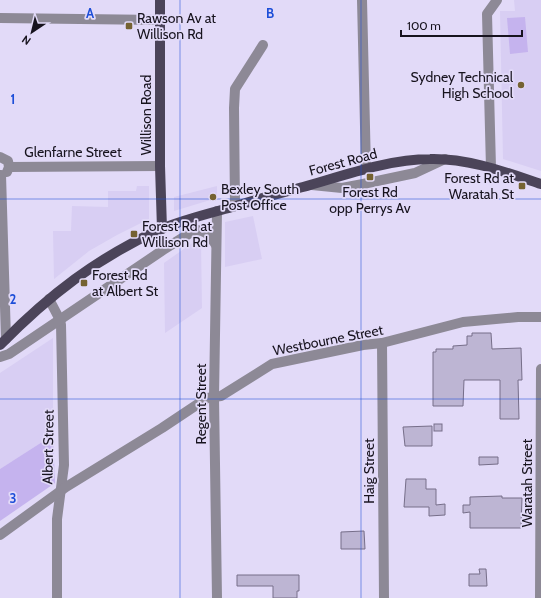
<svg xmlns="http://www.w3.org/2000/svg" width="541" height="598" font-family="Cabin,sans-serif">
	<rect width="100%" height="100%" fill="#e2daf8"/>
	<g fill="#d8cef3">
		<path d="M514,0H541V171L503,159L500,11H515Z"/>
		<path d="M137,186H149V219L117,235L89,251L54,279L53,231H71L72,206L108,207V191H136Z"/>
		<path d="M217,186V198L174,211V197Z"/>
		<path d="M253,216L262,259L225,267V222Z"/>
		<path d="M198,239L201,243L202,308L165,333L164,263Z"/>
		<path d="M53,338V435L0,469V373Z"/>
	</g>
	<g fill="#c5b3ee">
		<path d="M525,17L528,52L510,54L507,18Z"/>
		<path d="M53,435L55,483L0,521V469Z"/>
	</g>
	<g fill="#bdb5d3" stroke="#766e89">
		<path d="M472,333H491L492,349L521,348L522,380H518L519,419H500V380H464L463,406H433V352H436V349H453V346L467,345V336H472Z"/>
		<rect x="434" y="424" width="8" height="7"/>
		<path d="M432,426V446H405L403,427Z"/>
		<path d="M479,457H498V464L479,465Z"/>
		<path d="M406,479H426V489H436V505L445,504V515L429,516V507H404Z"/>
		<path d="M502,496V498H522L521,528H470V512L463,513V505H470V497Z"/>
		<path d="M364,531L365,549H341V532Z"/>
		<path d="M479,569H486L487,586H469V574H480Z"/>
		<path d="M237,575H299V591H297V598H273V586H237Z"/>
	</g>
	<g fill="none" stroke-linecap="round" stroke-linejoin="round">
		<g stroke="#8d8996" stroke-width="10">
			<path d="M362,0L366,169"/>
			<path d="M0,18L160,20"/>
			<path d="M0,157L8,161L9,167L7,172"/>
			<path d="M9,167L160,166"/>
			<path d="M491,168L487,14L497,0"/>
			<path d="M1,175L6,339"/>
			<path d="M312,185L342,188L363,184L415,173L445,159"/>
			<path d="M235,206L234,108L235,89L263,45"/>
			<path d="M49,299L60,320L61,325L64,465L57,519V598"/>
			<path d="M382,343L384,598"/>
			<path d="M0,357L9,354L163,250L195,230C206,229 211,238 216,245"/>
			<path d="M0,535L66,487L162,428L207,398L221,396L272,364L363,345L382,343L463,322L518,317H541"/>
			<path d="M217,598L214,397L217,211"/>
			<path d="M540,598L541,369"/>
		</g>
		<g stroke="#4b4459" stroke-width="10">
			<path d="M160,0V166L162,229"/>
			<path d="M0,345C48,296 98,257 161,229C185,219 211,213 236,206C258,199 281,193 303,187C342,176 389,159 430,159C468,158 505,172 541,184"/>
		</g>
	</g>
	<path fill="none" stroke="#1d4ed8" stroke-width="1" stroke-opacity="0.55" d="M180,0V598M361,0V598M0,199H541M0,399H541"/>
	<g fill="#756231" stroke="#e2daf8" stroke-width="1.5">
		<rect x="125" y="22" width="8" height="8" rx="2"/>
		<circle cx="521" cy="85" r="4"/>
		<rect x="366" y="173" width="8" height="8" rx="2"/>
		<rect x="518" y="182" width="8" height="8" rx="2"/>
		<circle cx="213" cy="197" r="4"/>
		<rect x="130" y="230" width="8" height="8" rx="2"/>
		<rect x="80" y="279" width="8" height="8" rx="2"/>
	</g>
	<g text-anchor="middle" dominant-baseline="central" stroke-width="3.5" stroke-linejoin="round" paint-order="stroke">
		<g font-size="14" fill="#17131e" stroke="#e2daf8" text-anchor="start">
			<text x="137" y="18">Rawson Av at<tspan x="137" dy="16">Willison Rd</tspan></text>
			<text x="513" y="77" text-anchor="end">Sydney Technical<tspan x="513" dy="16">High School</tspan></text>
			<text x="514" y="178" text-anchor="end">Forest Rd at<tspan x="514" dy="16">Waratah St</tspan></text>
			<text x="221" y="189">Bexley South<tspan x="221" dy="16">Post Office</tspan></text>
			<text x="370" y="192" text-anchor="middle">Forest Rd<tspan x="370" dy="16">opp Perrys Av</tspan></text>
			<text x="142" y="226">Forest Rd at<tspan x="142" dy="16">Willison Rd</tspan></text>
			<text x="92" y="275">Forest Rd<tspan x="92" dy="16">at Albert St</tspan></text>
		</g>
		<g font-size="14" fill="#17131e" stroke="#e2daf8">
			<text transform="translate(146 115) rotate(-90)">Willison Road</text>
			<text x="73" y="152">Glenfarne Street</text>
			<text transform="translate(343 162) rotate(-15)">Forest Road</text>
			<text transform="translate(328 340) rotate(-11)">Westbourne Street</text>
			<text transform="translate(201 404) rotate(-90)">Regent Street</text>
			<text transform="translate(48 447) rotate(-89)">Albert Street</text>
			<text transform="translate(369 471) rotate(-90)">Haig Street</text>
			<text transform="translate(527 483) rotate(-90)">Waratah Street</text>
		</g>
	</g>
	<g font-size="13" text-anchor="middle" font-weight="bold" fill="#1d4ed8" stroke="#e2daf8" stroke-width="3.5" stroke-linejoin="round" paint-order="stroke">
		<text x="90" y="18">A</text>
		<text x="270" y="18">B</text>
		<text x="13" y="104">1</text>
		<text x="13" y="304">2</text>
		<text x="13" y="503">3</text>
	</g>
	<g transform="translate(32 32) rotate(215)" stroke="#e2daf8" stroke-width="3" paint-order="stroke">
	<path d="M0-3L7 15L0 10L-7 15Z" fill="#17131e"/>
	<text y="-6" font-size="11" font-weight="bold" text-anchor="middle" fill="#17131e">N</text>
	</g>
	<path d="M401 30v6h121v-6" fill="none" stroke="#17131e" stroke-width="2"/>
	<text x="407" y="30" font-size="12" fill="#17131e" stroke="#e2daf8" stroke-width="3" paint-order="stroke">100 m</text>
</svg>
